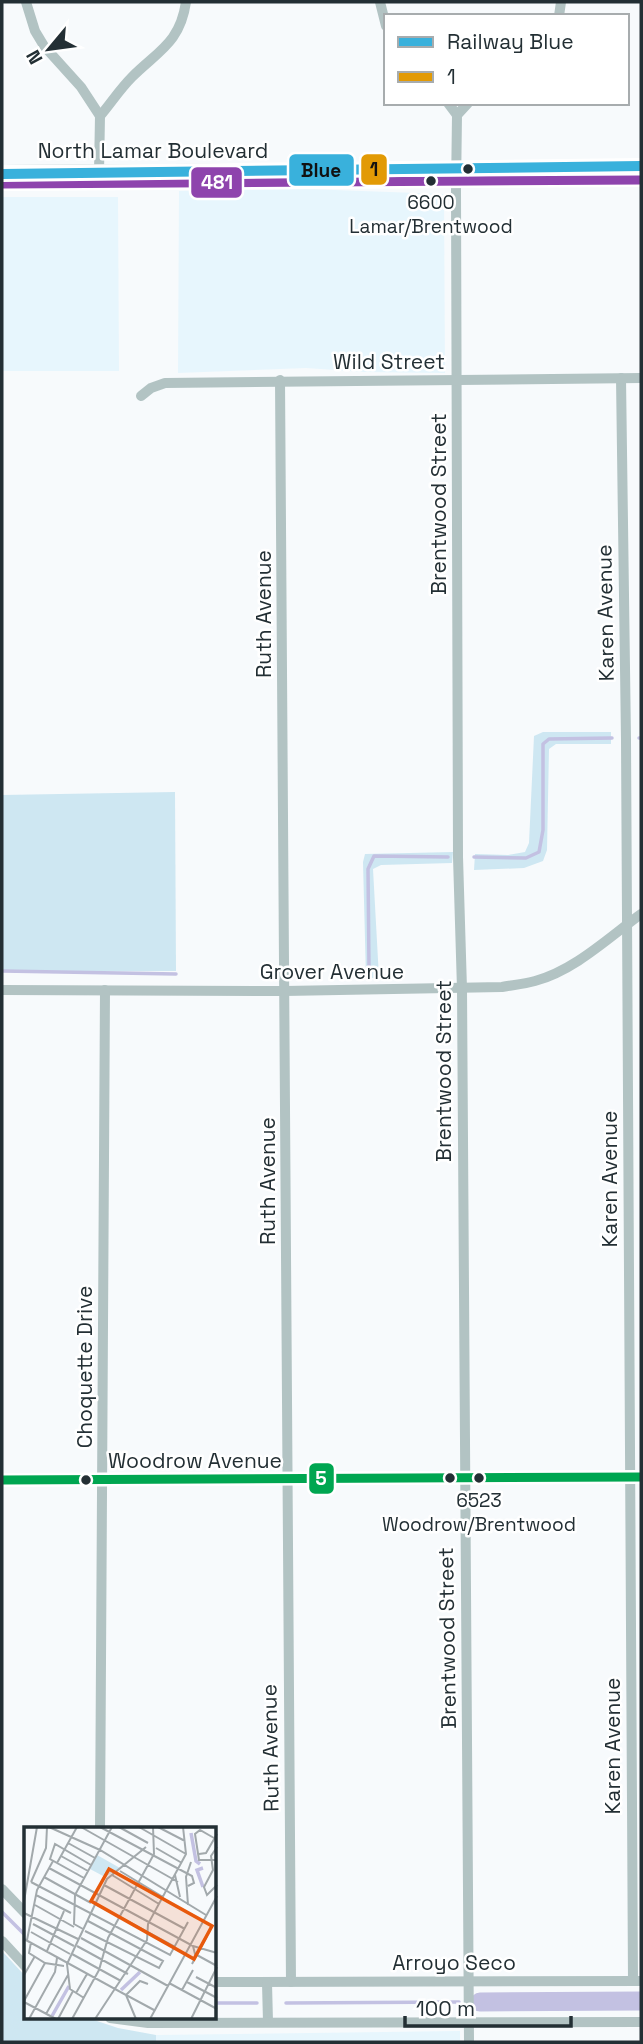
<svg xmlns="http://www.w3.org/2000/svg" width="643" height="2044" font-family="'Space Grotesk',sans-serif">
	<rect width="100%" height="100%" fill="#f7fafc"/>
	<g fill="#e7f6fd">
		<path d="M307,189L444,194L445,373L364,372L306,368L178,373L179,191Z"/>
		<path d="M2,197H118L119,371H2Z"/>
		<path d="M460,2031V2042H156V2035Z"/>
	</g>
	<g fill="#cee7f2">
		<path d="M543,732H611V744H556L549,749L547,850L543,861L524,868L474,870L475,854L508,855L525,852L529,843L534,736Z"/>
		<path d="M175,792L176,971L2,972V795Z"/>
		<path d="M453,852L452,863L381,865L373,869L379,978H366L363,862L365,854Z"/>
		<path d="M2,1951L26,1977V2018H88L118,2028L156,2035V2042H2Z"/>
	</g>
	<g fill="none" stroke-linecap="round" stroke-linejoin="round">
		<g stroke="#c3c1e2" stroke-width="3.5">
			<path d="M639,738H641"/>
			<path d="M474,857L526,858L539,852L543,830V744L549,739L612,738"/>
			<path d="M369,967L368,869L374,856L448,857"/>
			<path d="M2,971L176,974"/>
			<path d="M2,1912L26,1936"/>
			<path d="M215,2003H257"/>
			<path d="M286,2003L459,2002"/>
		</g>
		<path stroke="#c3c1e2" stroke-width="19" d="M480,2002L641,2001"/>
		<g stroke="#b2c3c3" stroke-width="10">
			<path d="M26,2L35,31L44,46L81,87L100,116L99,172"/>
			<path d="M380,2L386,26"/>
			<path d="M559,16L561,2"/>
			<path d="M448,103L457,115"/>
			<path d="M468,103L457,115L456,190L458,857L462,989L469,2042"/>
			<path d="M100,116C111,103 120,89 132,77C158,51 180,43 186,2"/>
			<path d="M621,378L626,740L633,1981"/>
			<path d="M280,380L291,1982"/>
			<path d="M141,396L151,388L165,383L641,378"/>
			<path d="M2,990L285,991L502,987C513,985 524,984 535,981C575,970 608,938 641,914"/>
			<path d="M100,1829L105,990"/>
			<path d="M2,1889L26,1914"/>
			<path d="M2,1941L26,1967"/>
			<path d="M215,1982L641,1981"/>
			<path d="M267,1983L268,2022"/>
			<path d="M110,2018L148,2023L641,2022"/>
		</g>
		<path stroke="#b2c3c3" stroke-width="12" d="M2,1480L641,1477"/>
		<path stroke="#acc1c2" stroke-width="14" d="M2,172L641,168"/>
		<g stroke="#fff" stroke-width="14">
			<path id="bus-1" d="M2,172L641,168"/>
		</g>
		<g stroke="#fff" stroke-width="14">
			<path id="bus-2" d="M2,184L641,180"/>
		</g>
		<g stroke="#fff" stroke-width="14">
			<path id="bus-3" d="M2,1480L641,1477"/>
		</g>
		<use href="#bus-1" stroke="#e29a05" stroke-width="9"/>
		<use href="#bus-2" stroke="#8e44ad" stroke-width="9"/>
		<use href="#bus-3" stroke="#00a651" stroke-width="9"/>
		<g stroke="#fff" stroke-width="16">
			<path id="rail-1" d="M2,174L641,166"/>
		</g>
		<use href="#rail-1" stroke="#39b1dc" stroke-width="10"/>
	</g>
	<g fill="#232f34" stroke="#fff" stroke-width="2.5">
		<circle cx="468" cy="169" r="6"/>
		<circle cx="431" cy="181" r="6"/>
		<circle cx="450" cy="1478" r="6"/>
		<circle cx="479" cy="1478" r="6"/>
		<circle cx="86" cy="1480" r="6"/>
	</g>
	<g text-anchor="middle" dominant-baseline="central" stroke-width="5" stroke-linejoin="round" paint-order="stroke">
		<g font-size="19" fill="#232f34" stroke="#fff">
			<text x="431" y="202">6600<tspan x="431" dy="24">Lamar/Brentwood</tspan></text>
			<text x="479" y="1500">6523<tspan x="479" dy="24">Woodrow/Brentwood</tspan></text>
		</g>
		<g font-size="21" fill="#232f34" stroke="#fff">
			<text x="153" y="150">North Lamar Boulevard</text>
			<text x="389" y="361">Wild Street</text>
			<text transform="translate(438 504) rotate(-90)">Brentwood Street</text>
			<text transform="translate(605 613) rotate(-91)">Karen Avenue</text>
			<text transform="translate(263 614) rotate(-90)">Ruth Avenue</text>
			<text x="332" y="971">Grover Avenue</text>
			<text transform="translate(443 1071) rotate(-90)">Brentwood Street</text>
			<text transform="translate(609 1179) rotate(-90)">Karen Avenue</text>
			<text transform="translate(267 1181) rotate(-90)">Ruth Avenue</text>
			<text transform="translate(84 1367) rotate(-90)">Choquette Drive</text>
			<text x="195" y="1460">Woodrow Avenue</text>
			<text transform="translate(447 1638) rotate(-91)">Brentwood Street</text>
			<text transform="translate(612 1746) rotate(-90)">Karen Avenue</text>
			<text transform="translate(270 1748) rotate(-91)">Ruth Avenue</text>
			<text x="454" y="1962">Arroyo Seco</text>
		</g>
	</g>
	<g transform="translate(24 1827)">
		<rect width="192" height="192" fill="#f7fafc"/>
		<path d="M73,28L96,41L81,50L66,42Z" fill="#cee7f2"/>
		<path fill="none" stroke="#c3c1e2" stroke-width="3.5" d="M167,6L172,34L176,37M179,60L173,43L179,41M97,163L116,145M28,189L45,159"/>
		<path fill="none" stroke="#a2a9ac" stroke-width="2" d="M25,0L76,23L182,88M57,0L154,55M76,0L168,49L170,56L164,59M95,0L124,16M115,0L162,27M134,0L161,14M190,11L176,3L171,7L175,33H193M44,16L71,31M193,20L187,29L189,43L180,60L183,68L193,58M132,21L158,36M175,27L182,26L193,7M37,29L64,44M33,36L53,0M25,41L169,119L171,127L193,139M96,44L139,70M88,48L135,77M151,48L156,70M20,50L67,76M60,51L26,32L31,17L67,38M7,55L146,128L164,95M7,55L22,21L23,0M80,58L161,102M12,68L47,86M0,74L13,0M70,76L151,120M11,78L50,100M164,78L162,50L167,35M0,86L54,112M9,97L50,119M59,102L50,97L51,68L88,0M61,104L135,141L139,134L64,94M7,105L46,127M57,111L144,159M0,112L102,168L112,192M3,113L13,63L29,34M7,115L5,126L21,136L40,139M53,119L104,147M169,119L193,126M23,124L40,84M48,127L97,154M168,137L183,109M0,148L11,129M172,150L193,161M163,155L193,171M145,156L193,182M124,157L116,154L102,168L130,183M158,163L169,143M52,166L63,147M60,171L46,162L43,137L83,52L122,20M0,174L21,136M0,175L32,192M22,187L44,148M5,192L31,145L33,131M34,192L49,164M48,192L75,143L84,111L130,27L129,0M71,192L123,113L124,97L162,27L159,0M126,192L193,69M167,192L193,140"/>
		<path fill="#e8590c" fill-opacity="0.15" stroke="#e8590c" stroke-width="3.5" d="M85,42L188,99L170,132L67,74Z"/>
		<rect width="192" height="192" fill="none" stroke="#232f34" stroke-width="3.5"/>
	</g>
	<g stroke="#fff" stroke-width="2.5">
		<rect x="360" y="153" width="28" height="33" rx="7" fill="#e29a05"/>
		<rect x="288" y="153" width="67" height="34" rx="7" fill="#39b1dc"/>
		<rect x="190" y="166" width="53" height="33" rx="7" fill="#8e44ad"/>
		<rect x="308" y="1462" width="27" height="33" rx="7" fill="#00a651"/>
	</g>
	<g font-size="19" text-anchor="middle" font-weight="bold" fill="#fff">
		<text x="217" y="189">481</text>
		<text x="321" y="1485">5</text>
	</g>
	<g font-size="19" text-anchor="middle" font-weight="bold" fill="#111">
		<text x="374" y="176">1</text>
		<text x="321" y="177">Blue</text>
	</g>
	<rect width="643" height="2044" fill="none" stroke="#232f34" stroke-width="7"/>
	<rect x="384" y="14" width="245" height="91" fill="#ffffff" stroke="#a7acae" stroke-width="2"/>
	<rect x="398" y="37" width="35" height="10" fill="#39b1dc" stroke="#a7acae" stroke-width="2"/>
	<text x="447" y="49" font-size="21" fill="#232f34">Railway Blue</text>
	<rect x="398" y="72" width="35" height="10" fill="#e29a05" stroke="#a7acae" stroke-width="2"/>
	<text x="447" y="84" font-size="21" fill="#232f34">1</text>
	<g transform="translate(49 49) rotate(241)" stroke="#ffffff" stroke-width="5" paint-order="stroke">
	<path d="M0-5L12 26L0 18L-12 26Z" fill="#232f34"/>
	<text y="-10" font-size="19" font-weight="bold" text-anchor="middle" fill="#232f34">N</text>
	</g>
	<path d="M405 2016v10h166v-10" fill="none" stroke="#232f34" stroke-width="3.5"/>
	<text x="416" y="2016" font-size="21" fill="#232f34" stroke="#ffffff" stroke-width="5" paint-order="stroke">100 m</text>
</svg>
